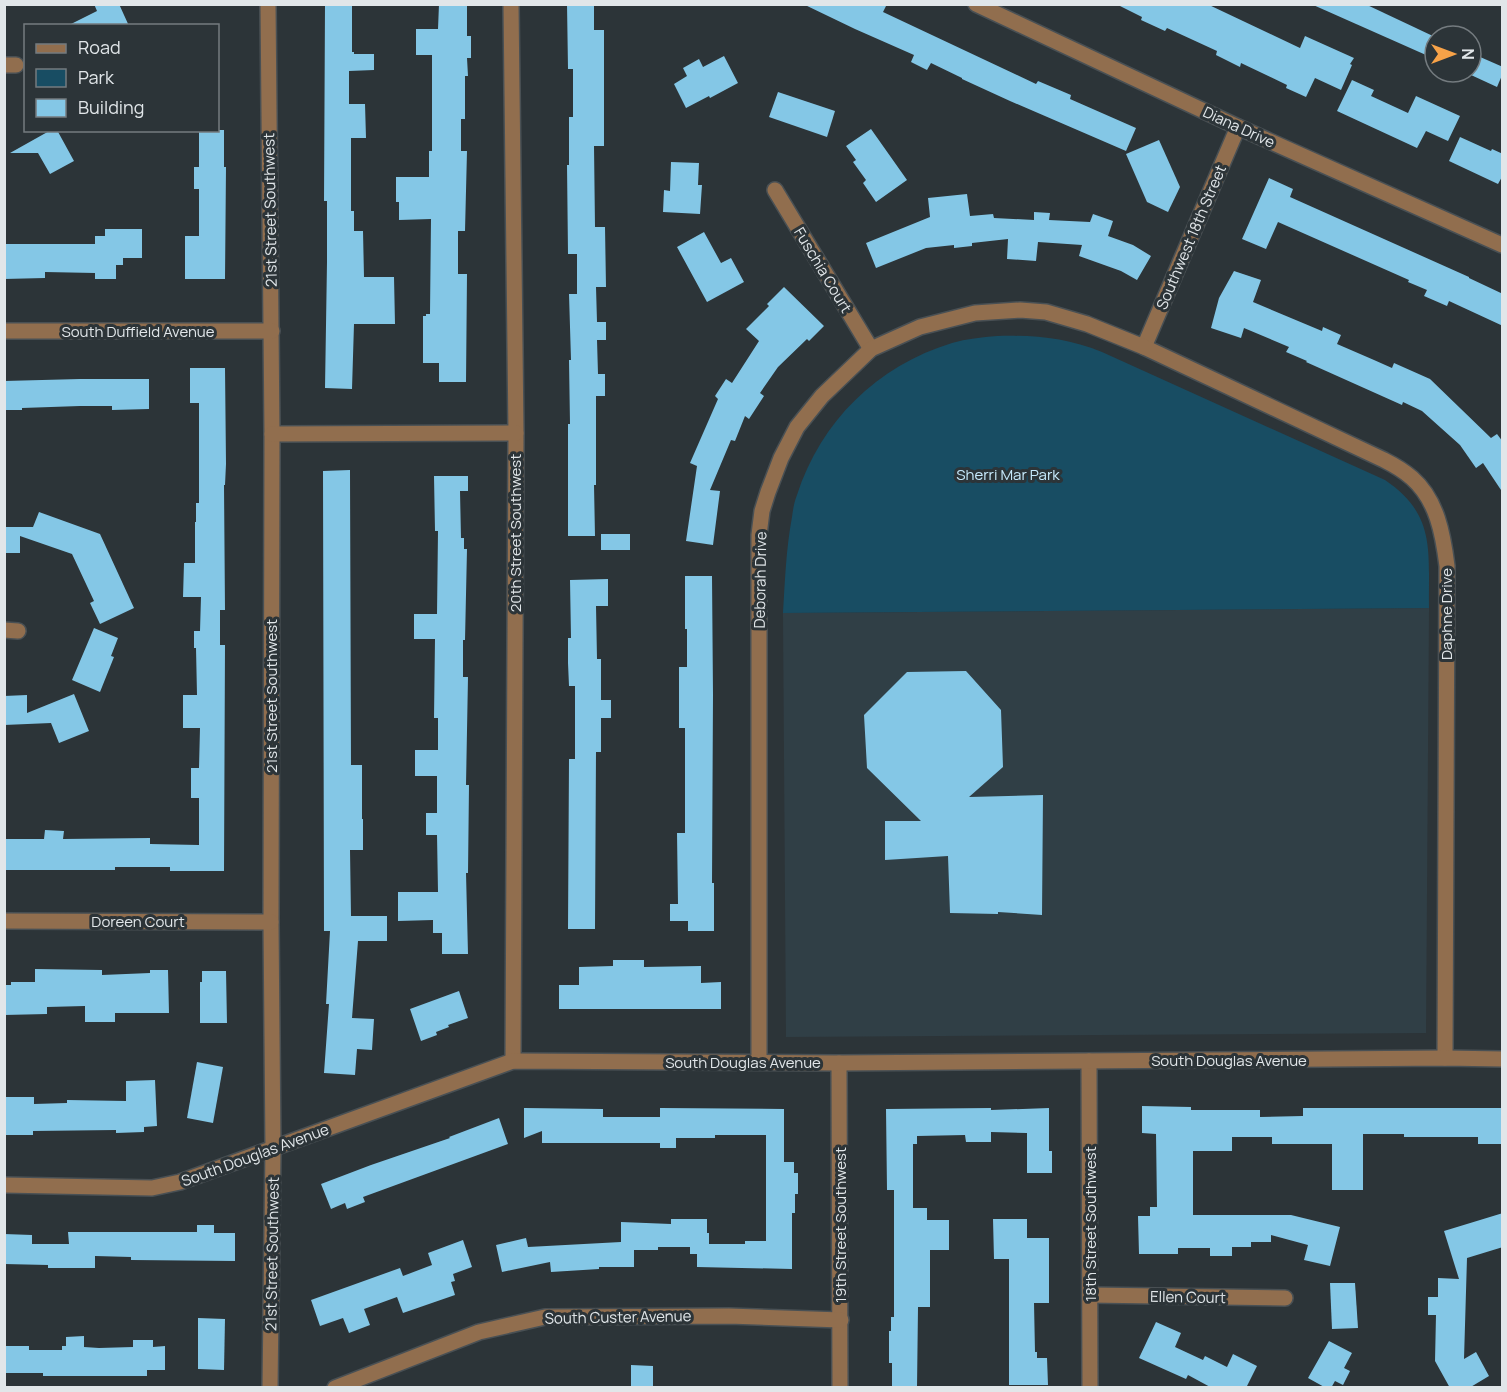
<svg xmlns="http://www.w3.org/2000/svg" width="1507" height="1392" font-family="Manrope,sans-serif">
	<rect width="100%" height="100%" fill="#2c3438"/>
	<path fill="#303f46" d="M1429,608L1426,1033L786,1037L783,613Z"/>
	<path fill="#184d63" d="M997,336C1036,335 1066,338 1102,352L1385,480C1437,515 1428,553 1429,608L783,613C785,581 786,549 792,517C793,510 794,502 797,495C821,421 877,366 952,343C966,339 982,337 997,336Z"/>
	<g fill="#84c7e6">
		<path d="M94,4H119L129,26H67L97,11Z"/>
		<path d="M325,4H352V52H354V54H374V70L349,71V104H365L366,138H351V211H354V231H363L364,277H394L395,324H354L352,389L325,388L327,262V201H324Z"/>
		<path d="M439,4H467V36H471V58H467L468,76H465V119H461V151H467L465,231H458V274H467L466,382H439V363H423V316H426V314H430L431,219L399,220V202H396V177H429V151H432V55H416V29H438Z"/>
		<path d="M567,4H594V30H604V146H594L595,227H605L606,287H596L597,322H606V340H597L598,374H605V396H596V485H594L595,536H568V424H570L569,360H571L569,294H577V254H568L567,165H569V117H573V69H568Z"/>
		<path d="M803,4H887L883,12L1036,84L1038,81L1071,95L1070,99L1136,128L1126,151L1010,101L962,79V78L931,63L927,70L911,62L914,55L855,29Z"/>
		<path d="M1116,4H1207L1300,48L1305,36L1354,58L1350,64L1352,65L1341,90L1315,78L1306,97L1286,88L1287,85L1241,63L1240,67L1216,55L1217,51L1167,28L1165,31L1141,20L1142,17Z"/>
		<path d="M1311,4H1365L1435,37V59Z"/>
		<path d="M1471,53L1503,67V73L1497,87L1471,75Z"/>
		<path d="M724,56L738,83L710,98L709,96L686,108L674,84L687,76L683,68L699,59L703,67Z"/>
		<path d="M1352,80L1374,90L1371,96L1408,113L1416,96L1460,116L1448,141L1426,131L1417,148L1337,111Z"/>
		<path d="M778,92L835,111L827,137L769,117Z"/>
		<path d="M871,129L907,180L876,202L863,183L866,180L853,162L856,160L846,146Z"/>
		<path d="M51,130H57L74,161L50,174L38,153H10Z"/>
		<path d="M199,130H224V167H226L225,279H185V236H199V189H194V167H199Z"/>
		<path d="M1460,137L1491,151L1492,149L1503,154V175L1498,184L1449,161Z"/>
		<path d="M1159,140L1180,187L1168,212L1147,202L1126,154Z"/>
		<path d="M671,162L699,163L698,185H702L700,214L663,212L664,190L670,191Z"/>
		<path d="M1269,178L1293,189L1290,197L1469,277V278L1503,294V326L1449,301L1447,306L1424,296L1427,290L1408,282L1409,280L1278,222L1266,249L1242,239Z"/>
		<path d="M967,194L970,216L993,214L994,218L1034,220V212L1050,213L1049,220L1090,222L1093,214L1113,221L1108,236L1133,245L1151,256L1137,280L1121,271L1079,256L1082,245L1038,242L1036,261L1007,259L1008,239L972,243V246L954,248V245L926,248L876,268L866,243L930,217L928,198Z"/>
		<path d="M105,229H142V258H123V265H116V279H95V273L45,272V278L4,279V244H95V236H105Z"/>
		<path d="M704,232L721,263L731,258L744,282L707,302L677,247Z"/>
		<path d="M1234,271L1261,280L1253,302L1322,331L1323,327L1341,335L1337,344L1374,360L1392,368L1394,363L1430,379L1491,438L1497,434L1503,442V493L1483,463L1476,468L1460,445L1422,411L1403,402L1402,405L1306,362L1307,361L1286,352L1289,347L1244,328L1241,338L1211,328L1219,298Z"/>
		<path d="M784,287L824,326L809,341L807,339L778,367L760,393L764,396L749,419L745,416L735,441L731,440L710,490L720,491L713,545L686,541L697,466L690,463L718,399L715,396L726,379L732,383L759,341L746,329L769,306L767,304Z"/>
		<path d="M190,368H225L226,464L225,485H224L225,610H220V645H225L224,871H170V867H115V870H4V839H44L45,830L64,831L63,839L150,838V844L199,845V798H191V768H199L200,728H183V695H197L196,648H194V631H200L201,597H183L184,563H195V522H196V503H199V403H190Z"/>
		<path d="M80,379H149V409L112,410V406H80L22,408V410H4V381Z"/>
		<path d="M350,470L351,765H362V819H363V850H350L351,916H387V941H358L352,1018L374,1019L372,1050L357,1049L355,1075L324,1073L329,1004H326L330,931H324L323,471Z"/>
		<path d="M434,476H468V491H460L461,538H464V549H467L465,640H463V677H468L466,785H469L468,873H466L468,954H442V933H433V920L398,921V892H438L437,835H426V813H437V776H415V750H438V718H434L435,639H414V614H437L438,531H435Z"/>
		<path d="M39,512L100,534L134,608L100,624L90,603L94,601L72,554L20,536V553H4V527H33Z"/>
		<rect x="601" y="534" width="29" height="16"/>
		<path d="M685,576H712L713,695L712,883H714V931H688V921H670V904H678L677,833H685V728H679V667H687V629H685Z"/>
		<path d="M608,579V606H596L597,659H601V700H611V718H601V752H596L595,929H568L569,759H575V686H569L568,663V638H571L570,580Z"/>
		<path d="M94,628L118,638L111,656L114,657L100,692L72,680Z"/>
		<path d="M966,671L1001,710L1003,767L969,797L1043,795L1042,915L998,912V914L950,913L948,856L885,860V821H921L867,768L864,715L907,672Z"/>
		<path d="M74,694L89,731L59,743L51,723L4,725V696L27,695V713Z"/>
		<path d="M613,960H644V967L701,966V983L721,982V1009H559V985H579V967L613,966Z"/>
		<path d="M35,969L102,970V975L150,973V970H168L169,1013H115V1022H85V1006L47,1007V1014L4,1015V985H11V982H35Z"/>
		<path d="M202,971H226L227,1023H200V982H202Z"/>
		<path d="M459,991L468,1018L448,1025L449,1027L436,1032L437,1035L421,1041L410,1009Z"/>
		<path d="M197,1062L223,1067L213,1123L187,1118Z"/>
		<path d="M155,1080L157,1126L144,1127V1132L116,1133V1130L33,1131V1135H6V1121H4V1097H34V1104L67,1103V1100L126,1101V1081Z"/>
		<path d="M1142,1106L1191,1107V1110H1260V1117L1303,1116V1108H1503V1144H1478V1137H1404V1134H1363V1190H1332V1144H1272V1137H1232V1151H1193V1215H1291L1340,1227L1330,1266L1304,1260L1308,1245L1271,1235V1242H1251V1247H1232V1256H1210V1248H1178V1254H1139L1138,1216H1150V1207H1157L1156,1134L1142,1133Z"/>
		<path d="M524,1108L603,1109V1117H660V1108L784,1109V1162H794V1173H798V1194H795V1213H792V1269L697,1267V1254H690V1247H658V1250H634V1267H599V1269L551,1272L550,1262L502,1272L496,1245L526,1238L528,1247L621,1242V1222L671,1224V1219H707V1233H709V1244H745V1241H766V1135H715V1138H676V1148H660V1143H542V1131L524,1138Z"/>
		<path d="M991,1108V1110L1049,1108V1151H1052V1173H1027V1133L991,1132V1142H966L965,1135L917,1136V1144H913V1208H927V1220H949V1250H930V1307H918L917,1388H892V1363H889V1331H891V1317H894V1190H887L886,1109Z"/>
		<path d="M499,1118L508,1144L363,1197L365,1202L347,1209L345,1203L331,1209L321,1184L371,1165L450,1138L449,1137Z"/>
		<path d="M1503,1213V1247L1467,1258L1464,1359L1476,1352L1489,1376L1469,1388H1450L1435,1361L1436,1315H1428V1297H1438V1278L1459,1279L1444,1231Z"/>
		<path d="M993,1219H1027V1238H1049V1303H1034L1035,1352H1037V1358H1047L1048,1385H1009V1259H994Z"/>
		<path d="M197,1225H214V1233H235V1261L131,1260V1257L95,1256V1268H48V1265L4,1264V1234L32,1235V1244H69L68,1232H197Z"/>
		<path d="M463,1240L472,1267L453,1274L455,1281L451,1282L455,1295L403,1313L397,1297L364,1309L370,1325L349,1333L343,1318L320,1326L311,1300L400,1268L403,1276L432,1265L428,1253Z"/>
		<path d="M1330,1283H1355L1358,1328L1332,1329Z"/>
		<path d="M198,1318L225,1319L224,1370L198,1369Z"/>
		<path d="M1156,1322L1181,1333L1175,1347L1203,1360L1205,1356L1227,1367L1233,1354L1257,1366L1246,1388H1212L1188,1375L1186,1379L1139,1358Z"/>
		<path d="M84,1336V1347L99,1348L133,1347V1340H153V1347L165,1346V1370H147V1376H43V1373H4V1346H29V1350H62V1346H66V1337Z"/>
		<path d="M1329,1341L1352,1353L1344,1368L1350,1371L1343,1385L1335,1381L1331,1388H1326L1308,1378Z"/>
		<path d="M631,1365L653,1366V1388H631Z"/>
	</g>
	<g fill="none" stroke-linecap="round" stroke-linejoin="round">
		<g stroke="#495054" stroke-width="18">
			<g id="minor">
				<path d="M268,4L272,434L271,922L273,1149L270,1388"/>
				<path d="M511,4L516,433L513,1061"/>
				<path d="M976,4L1238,127L1502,245"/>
				<path d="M4,65H16"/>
				<path d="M775,190L871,349"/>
				<path d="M4,331H272"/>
				<path d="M1144,347L1238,127"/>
				<path d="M272,434L516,433"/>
				<path d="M4,630L18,631"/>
				<path d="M4,921L271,922"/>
				<path d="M1089,1061L1090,1388"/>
				<path d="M759,1062V535L762,511L768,492L781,458L797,427L822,396L871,349L920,327L975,313L1020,310L1046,312L1087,324L1144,347L1384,460C1394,465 1404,471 1412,478C1437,500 1443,534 1447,566L1445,1058"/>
				<path d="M839,1063L840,1388"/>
				<path d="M4,1185L152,1188L180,1182L513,1061L839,1063L1445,1058L1502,1059"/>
				<path d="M1090,1295L1285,1298"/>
				<path d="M335,1388L479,1332L545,1317L729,1316L841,1320"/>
			</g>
		</g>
		<use href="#minor" stroke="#916e4e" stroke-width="15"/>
	</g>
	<g text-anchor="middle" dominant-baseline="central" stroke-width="6" stroke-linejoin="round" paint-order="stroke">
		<g font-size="15" fill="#e1e6e9" stroke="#2c3438">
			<text transform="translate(1239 127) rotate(25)">Diana Drive</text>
			<text transform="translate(270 210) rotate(-91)">21st Street Southwest</text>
			<text transform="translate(1191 237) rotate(-67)">Southwest 18th Street</text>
			<text transform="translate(823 270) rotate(59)">Fuschia Court</text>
			<text x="138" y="331">South Duffield Avenue</text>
			<text transform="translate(515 533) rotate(-90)">20th Street Southwest</text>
			<text transform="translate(760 580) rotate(-89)">Deborah Drive</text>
			<text transform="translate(1446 614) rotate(-90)">Daphne Drive</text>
			<text transform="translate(271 696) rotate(-90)">21st Street Southwest</text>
			<text x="138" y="921">Doreen Court</text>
			<text x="1229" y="1060">South Douglas Avenue</text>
			<text x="743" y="1062">South Douglas Avenue</text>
			<text transform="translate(255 1155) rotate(-20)">South Douglas Avenue</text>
			<text transform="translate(1090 1224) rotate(-90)">18th Street Southwest</text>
			<text transform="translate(840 1225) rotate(-90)">19th Street Southwest</text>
			<text transform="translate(272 1254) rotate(-89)">21st Street Southwest</text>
			<text transform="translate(1188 1297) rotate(1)">Ellen Court</text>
			<text transform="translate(618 1317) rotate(-1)">South Custer Avenue</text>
		</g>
		<g font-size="15" fill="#c7eafc" stroke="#2c3438">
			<text x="1008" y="474">Sherri Mar Park</text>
		</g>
	</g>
	<rect width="1507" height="1392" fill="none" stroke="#e1e6e9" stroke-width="12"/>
	<rect x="24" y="24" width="195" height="108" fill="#2c3438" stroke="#747b7f" stroke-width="1.5"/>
	<rect x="36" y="44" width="30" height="9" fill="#916e4e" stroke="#747b7f" stroke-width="1.5"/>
	<text x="78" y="54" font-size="18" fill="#e1e6e9">Road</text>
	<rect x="36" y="69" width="30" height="18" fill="#184d63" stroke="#747b7f" stroke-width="1.5"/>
	<text x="78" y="84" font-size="18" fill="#e1e6e9">Park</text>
	<rect x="36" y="99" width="30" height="18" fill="#84c7e6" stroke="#747b7f" stroke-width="1.5"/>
	<text x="78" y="114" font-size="18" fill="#e1e6e9">Building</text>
	<g transform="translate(1453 54) rotate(90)"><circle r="28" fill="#2c3438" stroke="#747b7f" stroke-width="1.5"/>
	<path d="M0-4.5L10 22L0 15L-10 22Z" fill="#f7a248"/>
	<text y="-9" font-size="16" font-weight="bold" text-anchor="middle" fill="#e1e6e9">N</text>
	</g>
</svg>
